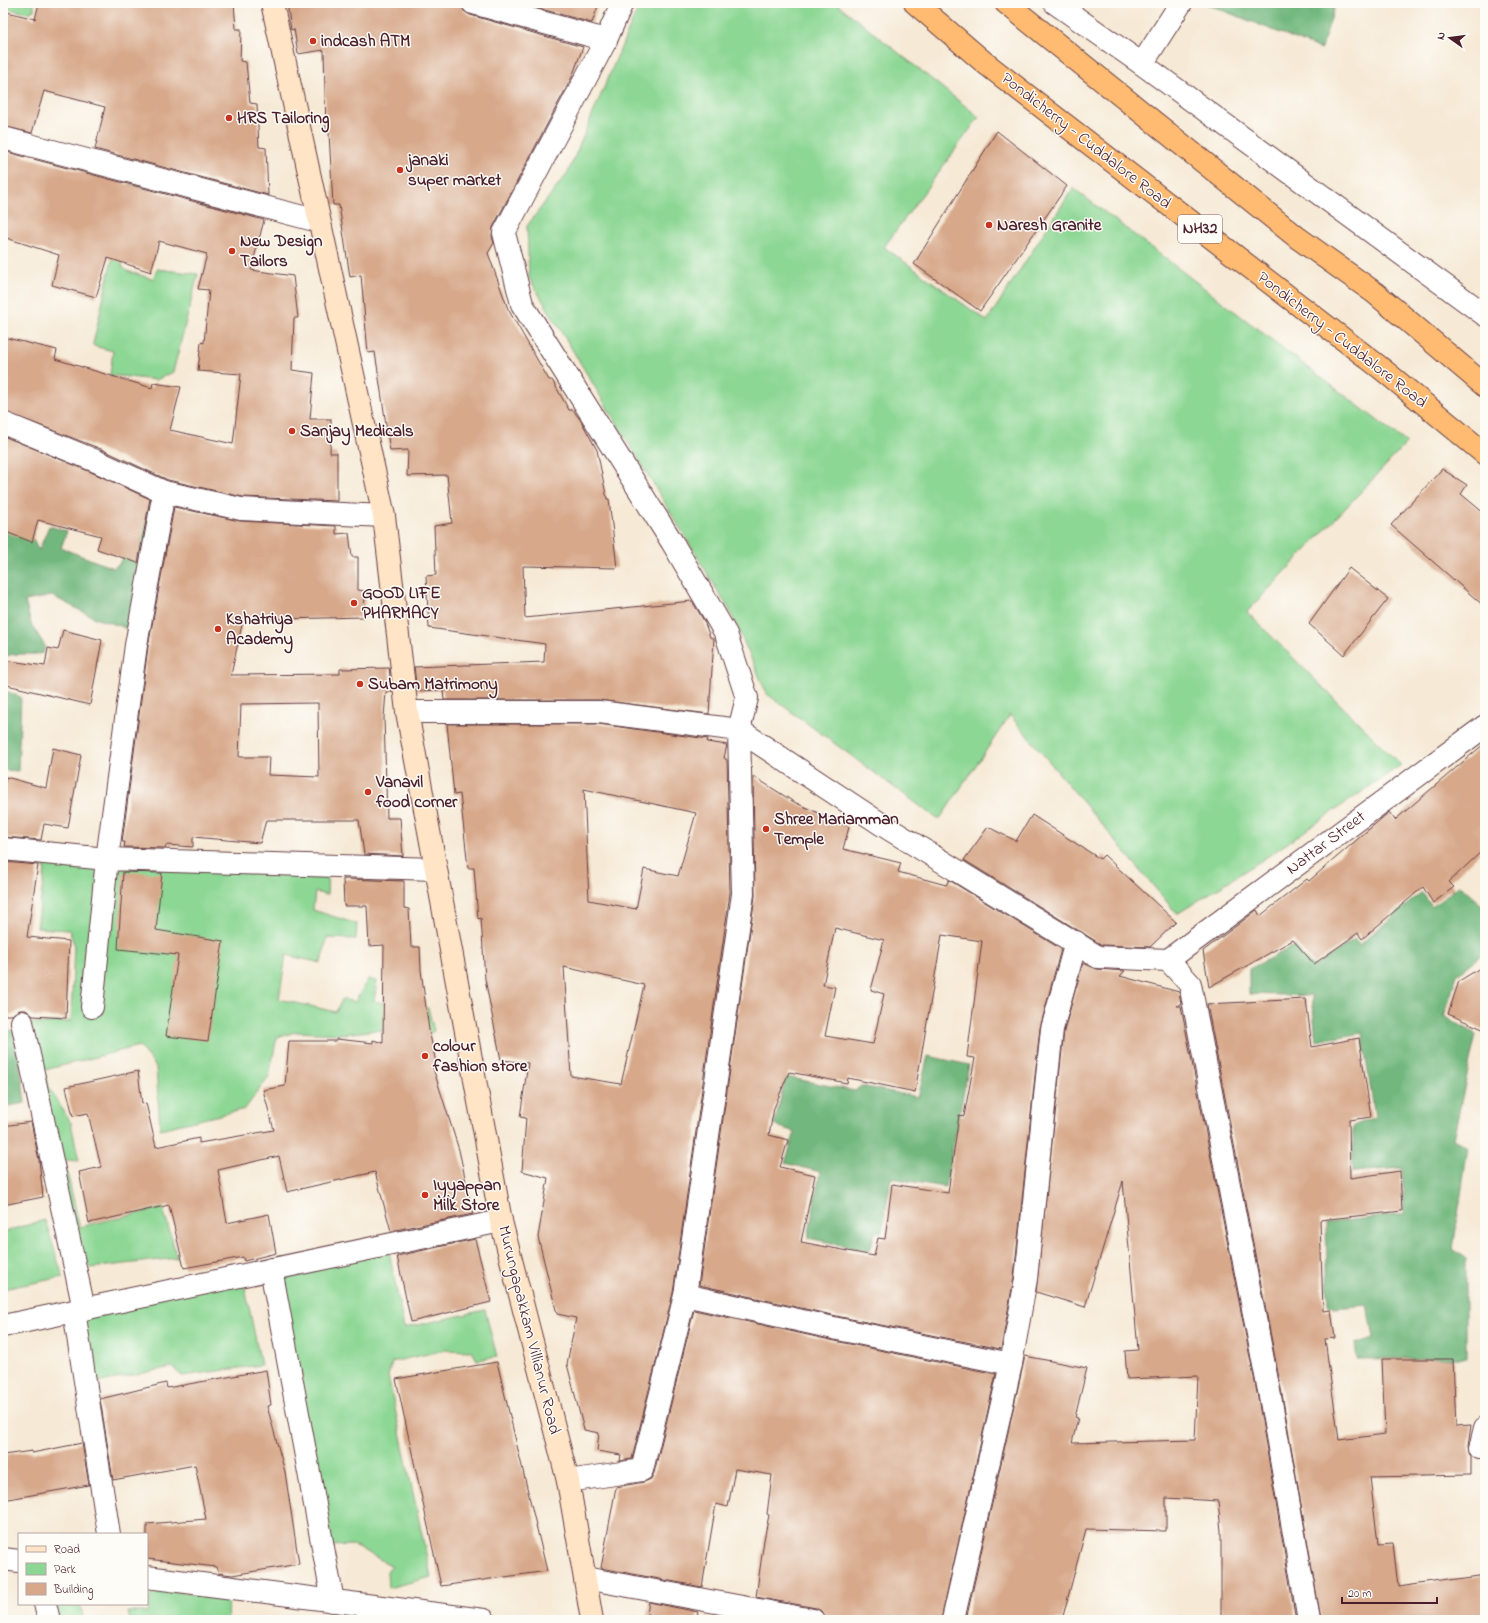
<svg xmlns="http://www.w3.org/2000/svg" width="1488" height="1623" font-family="'Indie Flower',sans-serif">
	<rect width="100%" height="100%" fill="#fdfcf7"/>
	<filter id="ink" filterUnits="userSpaceOnUse"><feTurbulence type="fractalNoise" baseFrequency=".025" numOctaves="2"/><feDisplacementMap in="SourceGraphic" scale="8" xChannelSelector="R" yChannelSelector="G"/><feConvolveMatrix kernelMatrix="1 2 1 2 8 2 1 2 1" color-interpolation-filters="sRGB"/></filter>
	<filter id="wash" filterUnits="userSpaceOnUse"><feTurbulence type="fractalNoise" baseFrequency=".012" numOctaves="4" result="noise"/><feDisplacementMap in="SourceGraphic" scale="16" xChannelSelector="R" yChannelSelector="G"/><feGaussianBlur stdDeviation="0.9" result="paint"/><feColorMatrix in="noise" values="0 0 0 0 0 0 0 0 0 0 0 0 0 0 0 0 0 1.4 0 .05"/><feComposite in="paint" operator="in"/></filter>
	<g filter="url(#wash)">
		<rect width="100%" height="100%" fill="#f6e9d5"/>
		<g fill="#8dd794" stroke="#6c7b60">
			<path d="M3,3H34V10L28,13L3,8Z"/>
			<path d="M640,3H836L979,117L884,247L987,321L1073,188L1407,443L1247,612L1401,765L1270,855L1177,914L1010,715L939,820L767,694L730,611L529,278L527,226L568,172Z"/>
			<path d="M129,184L142,186L122,266L127,271L153,279L157,269L198,274L173,372L156,380L110,375L113,351L94,346L93,344Z"/>
			<path d="M38,856L111,862L328,870L327,895L315,892L313,910L357,924L356,939L327,938L321,963L286,955L279,999L336,1012L342,999L355,1002L368,979L377,981L374,1001L405,1008H428L434,1031L403,1048L398,1035L378,1030L342,1034L296,1032L277,1037L269,1076L245,1109L160,1129L156,1067L139,1046L37,1072L28,1024L71,1021L74,944L69,930L37,928L45,869Z"/>
			<path d="M45,1074L48,1086L71,1123L79,1161L66,1160V1168L80,1228L87,1225L163,1208L177,1258L90,1268L72,1233L37,1077Z"/>
			<path d="M45,1220L63,1277L3,1289V1232Z"/>
			<path d="M389,1251L404,1328L485,1310L497,1357L477,1360L472,1351L445,1350L392,1362L388,1376L431,1577L388,1588L387,1572L392,1566L354,1545L329,1546L277,1273Z"/>
			<path d="M243,1278L261,1365L182,1376L172,1367L91,1384L77,1313Z"/>
			<path d="M152,1589L228,1597L227,1620H130L128,1612H147Z"/>
			<path d="M49,1604H80L84,1620H52Z"/>
		</g>
		<g fill="#72b87e" stroke="#5e6c54">
			<path d="M1204,3H1336L1321,49Z"/>
			<path d="M159,496L131,632L121,626L97,619L52,596L25,601L31,624L45,646L43,653C31,656 13,651 3,658V520L22,519L39,550L49,526L67,531L61,548L113,568L120,563L141,499Z"/>
			<path d="M3,690L21,697L18,771L3,770Z"/>
			<path d="M1460,885L1485,908V952L1457,975L1444,1016L1476,1034L1453,1139L1468,1147L1453,1249L1466,1259V1358L1357,1359L1355,1344L1373,1338L1367,1305L1334,1308L1328,1305L1326,1223L1404,1214L1402,1168L1353,1172V1126L1375,1117L1362,1033L1316,1041L1312,996L1249,994V969L1294,946L1312,966H1315L1355,939L1359,945L1422,892L1432,907Z"/>
			<path d="M3,1028L16,1032L25,1103L3,1107Z"/>
			<path d="M928,1056L969,1065L945,1187L891,1178L882,1232H875L870,1251L808,1238L820,1172L785,1163L795,1132L774,1125L786,1077L855,1091L861,1086L918,1097Z"/>
		</g>
		<g id="blocks">
			<g fill="#d7a88a" fill-rule="evenodd">
				<path d="M39,3H234L236,29H241L240,61L246,62L250,103L257,104L259,147L266,148L268,195L95,149L105,107L44,91L32,133L3,126V11L35,19Z"/>
				<path d="M287,3H326V6L356,3H461L464,11L470,15L583,47L572,77L493,227L492,236L494,243L488,253L508,309L549,380H552L569,410H573L581,421L597,450L607,499H609L617,568L523,566L525,618L692,601L704,621L710,637L714,639L709,714L599,700H444L443,690L417,691L414,667L544,662L545,644L429,628L426,576L436,575L434,526L452,523L447,475L407,476L408,450L390,451L375,352L368,353L361,275L350,277L339,205H333L329,133L326,132L324,50L298,54L294,29L291,30Z"/>
				<path d="M520,3H599L592,23Z"/>
				<path d="M997,131L1067,186L980,311L914,264Z"/>
				<path d="M3,151L264,220L251,270L293,276L298,318H294L292,370L314,373L310,419H331L330,453H337V501L243,497L168,480L101,449L3,411V337L57,350L55,359L152,388L153,383L181,387L170,430L233,444L241,374L198,371L201,342L204,343L209,290L198,289L207,254L159,241L151,272L108,258L96,297L52,285L59,255L3,237Z"/>
				<path d="M3,436L91,472L150,499L138,563L97,549L101,536L38,520L32,542L3,531Z"/>
				<path d="M1442,469L1467,485L1461,494L1485,514V607L1391,525Z"/>
				<path d="M174,507L240,521L336,526V534L349,533L352,557H358V590L365,591L364,617L243,620L231,675L340,674V669L389,668L392,692H386L384,717L387,818H400L403,856L364,854L359,820H266L260,843L193,837V847L166,845L165,848L124,847L125,842H122L148,647ZM318,703L319,777L268,775L269,757H239L241,704Z"/>
				<path d="M1349,568L1388,599L1344,655L1309,624Z"/>
				<path d="M63,630L102,640L90,705L3,684V660L45,666L48,648L58,650Z"/>
				<path d="M447,724H598L708,739L707,742L727,745L724,758L727,760L730,893L673,1293L632,1459L620,1461L621,1455L597,1451L599,1433L584,1430L567,1364L576,1318L557,1314L538,1237L548,1178L522,1171L526,1118L520,1117L528,1063L501,1060L485,979L481,918L478,919L474,868H468L460,794L454,795ZM584,789L696,813L678,876L644,869L636,909L589,900ZM564,967L644,985L621,1084L571,1076Z"/>
				<path d="M1485,743V848L1449,882L1454,887L1433,903L1423,887L1362,939L1358,933L1314,964L1293,940L1209,987L1203,951L1257,910L1260,916L1307,879L1309,881L1389,812L1395,820Z"/>
				<path d="M53,748L81,755L68,828L44,824L41,840L3,837V791L6,777L46,788Z"/>
				<path d="M753,776L794,802L849,827L843,849L901,863L898,872L946,885L949,880L1061,949L1040,1028L1014,1277L1001,1349L841,1317L699,1285L755,896ZM835,928L884,940L871,990L884,994L873,1044L825,1036L835,987L823,985ZM942,935L982,941L967,1057L975,1058L964,1116L959,1115L948,1193L892,1184L885,1239L878,1238L874,1256L801,1242L815,1175L780,1167L788,1140L769,1135L774,1108L789,1072L847,1083L848,1078L915,1092Z"/>
				<path d="M1032,815L1100,859L1104,855L1176,922L1150,947L1102,945L964,860L988,827L1016,841Z"/>
				<path d="M3,862L38,865L27,937L69,941L66,1018L33,1016L26,1010H20L12,1015H3Z"/>
				<path d="M123,872L162,873L156,930L223,941L208,1041L166,1036L178,955L118,949Z"/>
				<path d="M343,879L404,881V908L409,909L411,947H420L421,970L429,1030L437,1067L433,1068L459,1150L473,1214L391,1231L375,1172L287,1192L279,1156L218,1170L227,1223L269,1214L276,1253L244,1261L243,1257L184,1268L169,1205L89,1223L79,1172L101,1167L88,1113L73,1116L66,1087L138,1071L142,1104L146,1103L156,1147L199,1138V1143L274,1130L263,1090L285,1086L289,1041H336V1039L373,1043V1040L383,1043L384,945L369,946L367,906H344Z"/>
				<path d="M1083,963L1097,969L1125,971L1120,976L1179,992L1181,1003L1177,1006H1181L1258,1398L1296,1620H1221V1531L1218,1501L1166,1498V1531L1086,1529L1062,1620H966L1025,1356L1087,1368L1075,1417L1078,1418L1072,1443L1195,1440L1198,1376L1127,1379L1125,1351L1138,1350L1123,1181L1085,1307L1036,1292L1064,1031Z"/>
				<path d="M1485,965V1030L1448,1014L1459,981Z"/>
				<path d="M1306,999L1312,1047L1359,1038L1371,1117L1349,1120L1350,1178L1400,1171L1402,1211L1320,1220L1323,1311L1331,1310L1335,1338L1325,1339L1339,1440L1385,1434L1382,1359H1453L1456,1426L1471,1425L1468,1445L1470,1456V1475L1370,1477L1378,1544L1393,1543L1398,1587L1485,1575V1620H1321L1282,1394L1207,1004Z"/>
				<path d="M31,1122L39,1160L43,1197L3,1205V1126Z"/>
				<path d="M475,1239L491,1302L411,1322L397,1256Z"/>
				<path d="M694,1310L835,1341L996,1374L941,1620H825L821,1611L816,1608L756,1597L764,1540L769,1515L767,1514L772,1475L735,1469L728,1507L716,1504L702,1587L601,1568L616,1487L644,1482L651,1479L654,1473Z"/>
				<path d="M497,1362L547,1571L441,1586L396,1379Z"/>
				<path d="M266,1370L271,1405L267,1406L285,1472L299,1564L232,1575L218,1573L216,1567L147,1559V1524L206,1519L195,1465L113,1480L100,1399L166,1383L167,1388Z"/>
				<path d="M82,1443L89,1485L3,1500V1455L32,1451V1453Z"/>
				<path d="M649,1602L698,1612L696,1620H646Z"/>
			</g>
		</g>
	</g>
	<g filter="url(#ink)">
		<use href="#blocks" fill-opacity="0" stroke="#643d44" stroke-width="1"/>
		<g fill="none" stroke-linecap="round" stroke-linejoin="round">
			<g stroke="#643d44" stroke-width="24">
				<g id="minor">
					<path d="M473,3L606,40"/>
					<path d="M1142,64L1181,3"/>
					<path d="M3,138L318,221"/>
					<path d="M3,423L96,461L164,492L241,509L384,516"/>
					<path d="M407,712H599L739,730L881,824L1098,957L1168,960L1190,984L1270,1396L1309,1620"/>
					<path d="M3,849L107,859L136,645L164,492"/>
					<path d="M1168,960L1485,726"/>
					<path d="M92,1007L107,859L435,869"/>
					<path d="M22,1022L84,1309"/>
					<path d="M271,1269L333,1601"/>
					<path d="M685,1295L838,1329L1011,1364"/>
					<path d="M74,1311L109,1534"/>
					<path d="M3,1326L501,1221"/>
					<path d="M1480,1448L1485,1428"/>
					<path d="M568,1481L642,1470L685,1295L743,894L739,730L747,698L726,634L672,542L522,304L504,233L606,40L622,3"/>
					<path d="M3,1559L19,1561"/>
					<path d="M147,1577L484,1620"/>
					<path d="M585,1578L813,1620"/>
					<path d="M45,1604L49,1620"/>
					<path d="M953,1620L1011,1364L1026,1279L1052,1029L1076,942"/>
				</g>
			</g>
			<g stroke="#643d44" stroke-width="24">
				<path id="tertiary" d="M1055,3L1142,64L1485,315"/>
			</g>
			<g stroke="#643d44" stroke-width="24">
				<path id="secondary" d="M272,3L384,516L407,712L501,1221L568,1481L592,1620"/>
			</g>
			<g stroke="#643d44" stroke-width="24">
				<g id="trunk">
					<path d="M915,3L985,63L1382,369L1485,454"/>
					<path d="M1006,3L1298,238L1375,293L1485,386"/>
				</g>
			</g>
			<use href="#minor" stroke="#fff" stroke-width="22"/>
			<use href="#tertiary" stroke="#fff" stroke-width="22"/>
			<use href="#secondary" stroke="#ffe4c6" stroke-width="22"/>
			<use href="#trunk" stroke="#ffbb71" stroke-width="22"/>
		</g>
	</g>
	<g fill="#c8321e" stroke="#fdfcf7" stroke-width="1.5">
		<circle cx="313" cy="41" r="4"/>
		<circle cx="229" cy="118" r="4"/>
		<circle cx="400" cy="170" r="4"/>
		<circle cx="989" cy="225" r="4"/>
		<circle cx="232" cy="251" r="4"/>
		<circle cx="292" cy="431" r="4"/>
		<circle cx="354" cy="603" r="4"/>
		<circle cx="218" cy="629" r="4"/>
		<circle cx="360" cy="684" r="4"/>
		<circle cx="368" cy="792" r="4"/>
		<circle cx="766" cy="829" r="4"/>
		<circle cx="425" cy="1056" r="4"/>
		<circle cx="425" cy="1195" r="4"/>
	</g>
	<g text-anchor="middle" dominant-baseline="central" stroke-width="3" stroke-linejoin="round" paint-order="stroke">
		<rect fill="#fdfcf7" stroke="#806168" stroke-width="1" x="1178" y="215" width="44" height="28" rx="3"/>
		<g font-size="16" font-weight="bold" fill="#4a1f2b">
			<text x="1200" y="229">NH32</text>
		</g>
		<g font-size="17" font-weight="bold" fill="#4a1f2b" stroke="#fdfcf7" text-anchor="start">
			<text x="321" y="41">indcash ATM</text>
			<text x="237" y="118">HRS Tailoring</text>
			<text x="408" y="160">janaki<tspan x="408" dy="20">super market</tspan></text>
			<text x="997" y="225">Naresh Granite</text>
			<text x="240" y="241">New Design<tspan x="240" dy="20">Tailors</tspan></text>
			<text x="300" y="431">Sanjay Medicals</text>
			<text x="362" y="593">GOOD LIFE<tspan x="362" dy="20">PHARMACY</tspan></text>
			<text x="226" y="619">Kshatriya<tspan x="226" dy="20">Academy</tspan></text>
			<text x="368" y="684">Subam Matrimony</text>
			<text x="376" y="782">Vanavil<tspan x="376" dy="20">food corner</tspan></text>
			<text x="774" y="819">Shree Mariamman<tspan x="774" dy="20">Temple</tspan></text>
			<text x="433" y="1046">colour<tspan x="433" dy="20">fashion store</tspan></text>
			<text x="433" y="1185">Iyyappan<tspan x="433" dy="20">Milk Store</tspan></text>
		</g>
		<g font-size="17" fill="#4a1f2b" stroke="#fdfcf7">
			<text transform="translate(1086 141) rotate(38)">Pondicherry - Cuddalore Road</text>
			<text transform="translate(1342 340) rotate(38)">Pondicherry - Cuddalore Road</text>
			<text transform="translate(1326 843) rotate(-37)">Nattar Street</text>
			<text transform="translate(529 1330) rotate(76)">Murungapakkam Villianur Road</text>
		</g>
	</g>
	<rect width="1488" height="1623" fill="none" stroke="#fdfcf7" stroke-width="16"/>
	<rect x="18" y="1533" width="130" height="72" fill="#fdfcf7" stroke="#b5a4a5"/>
	<rect x="26" y="1546" width="20" height="6" fill="#ffe4c6" stroke="#b5a4a5"/>
	<text x="54" y="1553" font-size="12" fill="#4a1f2b">Road</text>
	<rect x="26" y="1563" width="20" height="12" fill="#8dd794" stroke="#b5a4a5"/>
	<text x="54" y="1573" font-size="12" fill="#4a1f2b">Park</text>
	<rect x="26" y="1583" width="20" height="12" fill="#d7a88a" stroke="#b5a4a5"/>
	<text x="54" y="1593" font-size="12" fill="#4a1f2b">Building</text>
	<g transform="translate(1450 38) rotate(284)" stroke="#fdfcf7" stroke-width="3" paint-order="stroke">
	<path d="M0-3L7 15L0 10L-7 15Z" fill="#4a1f2b"/>
	<text y="-6" font-size="11" font-weight="bold" text-anchor="middle" fill="#4a1f2b">N</text>
	</g>
	<path d="M1342 1597v6h95v-6" fill="none" stroke="#4a1f2b" stroke-width="2"/>
	<text x="1348" y="1597" font-size="12" fill="#4a1f2b" stroke="#fdfcf7" stroke-width="3" paint-order="stroke">20 m</text>
</svg>
